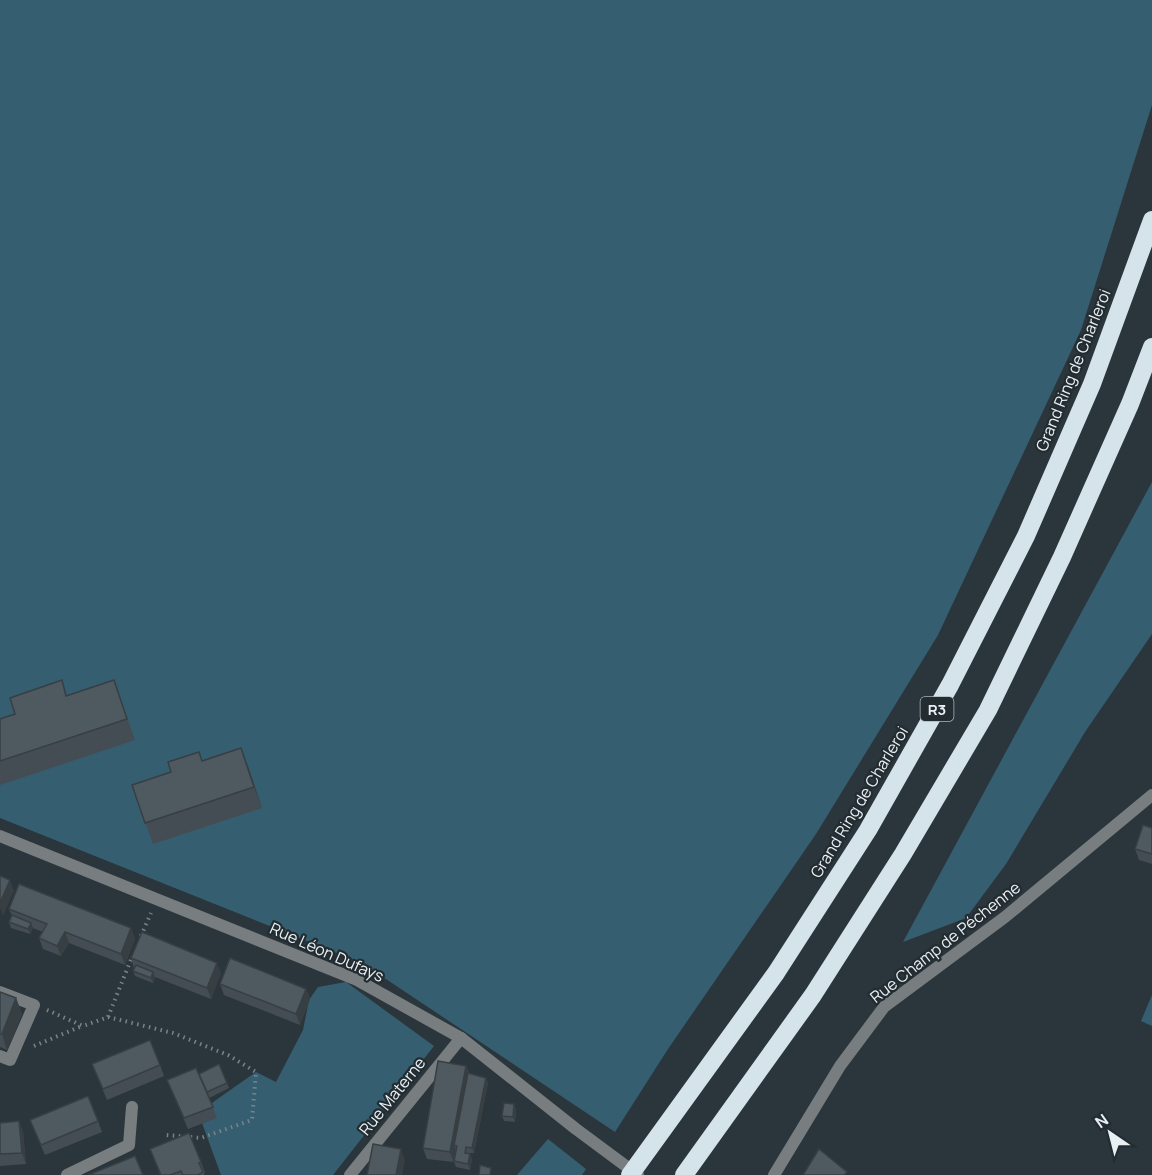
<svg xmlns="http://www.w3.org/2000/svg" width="1152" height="1175" font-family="Manrope,sans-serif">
	<rect width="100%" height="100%" fill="#2b363c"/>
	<g fill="#365e71">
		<path d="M0,0H1152V105L1081,330L938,635L816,834L668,1049L615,1132L362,963L0,818Z"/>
		<path d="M1152,482V634L1085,732L1006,864L966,918L903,942Z"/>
		<path d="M346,982L434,1046L333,1175H221L202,1123L211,1104L216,1100L256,1072L276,1082L303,1030L309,1000L318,987Z"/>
		<path d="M1152,995V1026L1141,1021Z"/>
		<path d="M548,1139L586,1169L582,1175H517Z"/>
	</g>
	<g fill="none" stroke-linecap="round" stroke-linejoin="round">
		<g stroke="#7a8389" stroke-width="4" stroke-dasharray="1.5 4.5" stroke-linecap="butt">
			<path d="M141,936L151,913"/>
			<path d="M47,1010L83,1026L108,1017L173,1033L228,1055L256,1072L252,1120L201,1138L166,1135"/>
			<path d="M108,1017L132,957"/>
			<path d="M34,1046L82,1026"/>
		</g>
		<g stroke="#787d80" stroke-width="12">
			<path d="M0,836L357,980L461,1038L576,1129L638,1175"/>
			<path d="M0,992L34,1005L10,1060L0,1056"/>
			<path d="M67,1175L129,1145L132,1107"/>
			<path d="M350,1175L461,1038"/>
			<path d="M774,1175L840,1066L884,1007L1005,917L1152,795"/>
		</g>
		<g stroke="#d5e3ea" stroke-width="18">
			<path d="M630,1175L776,973L868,830L950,685L1026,536L1092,384L1152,220"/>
			<path d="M684,1175L813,995L903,854L988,710L1062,557L1130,404L1152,347"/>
		</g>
	</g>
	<g fill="#434d53">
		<path d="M62,680L67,696L114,680L135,740L0,785V719L15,714Z"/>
		<path d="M241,748L262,808L153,844L132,785Z"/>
		<path d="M1152,828V864L1139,860L1135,849Z"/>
		<path d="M9,909L131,928L135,939L125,965L69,943L61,956L43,949L39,938L43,932L33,928L30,934L11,928L9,922L12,916Z"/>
		<path d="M131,958L221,973L211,999L155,977L153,983L135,976L133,971L134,968Z"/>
		<path d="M220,984L306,989L310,999L300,1025L224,995Z"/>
		<path d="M0,992L16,998L22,1014L7,1050L0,1047Z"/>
		<path d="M92,1064L160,1065L164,1076L107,1100Z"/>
		<path d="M219,1064L229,1088L209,1098L217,1118L188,1129L167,1080L199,1074Z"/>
		<path d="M466,1066L469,1073L488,1083L474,1153H468L472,1159L470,1170L456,1167L454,1162L427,1159L423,1148Z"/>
		<path d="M516,1109L515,1122L504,1121L502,1116Z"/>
		<path d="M30,1120L98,1121L102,1132L45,1155Z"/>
		<path d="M19,1121L23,1132L26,1164L0,1166V1123Z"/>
		<path d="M150,1149L201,1162L205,1173L204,1174V1175H160Z"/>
	</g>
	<g fill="#373f43">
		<path d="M241,748L249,769L262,808L254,787Z"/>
		<path d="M10,880L14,891L3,916L0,908V903Z"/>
		<path d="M31,923L33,928L30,934L28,929Z"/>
		<path d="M131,928L135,939L125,965L121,954Z"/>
		<path d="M65,932L69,943L61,956L57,946Z"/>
		<path d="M217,963L221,973L211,999L207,988Z"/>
		<path d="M153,972L155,977L153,983L151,978Z"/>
		<path d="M306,989L310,999L300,1025L296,1014Z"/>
		<path d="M16,998L22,1014L7,1050L2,1034Z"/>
		<path d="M466,1066L470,1076L457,1146L454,1145L456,1151L454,1163L450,1152Z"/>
		<path d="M486,1078L488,1083L474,1153L472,1148Z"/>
		<path d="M514,1104L516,1109L515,1122L513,1117Z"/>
		<path d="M19,1121L23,1132L26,1164L22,1153Z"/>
		<path d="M401,1149L405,1160L402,1175H396Z"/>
		<path d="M470,1154L472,1159L470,1170L468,1164Z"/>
	</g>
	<g fill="#4e5a60" stroke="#373f43" stroke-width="1.5">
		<path d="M62,680L66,696L114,680L127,719L0,761V719L15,714L10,698Z"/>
		<path d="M241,748L254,787L145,823L132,785L171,772L168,762L199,752L202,761Z"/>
		<path d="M1143,825L1152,828V854L1135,849Z"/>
		<path d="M0,876L10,880L0,903Z"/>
		<path d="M19,884L131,928L121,954L65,932L57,946L39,938L47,924L9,909Z"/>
		<path d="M12,915L31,923L28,929L9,922Z"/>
		<path d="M142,932L217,963L207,988L131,958Z"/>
		<path d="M230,958L306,989L296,1014L220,984Z"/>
		<path d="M136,965L153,972L151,978L133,971Z"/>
		<path d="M0,992L16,998L2,1034H0Z"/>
		<path d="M150,1040L160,1065L103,1089L92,1064Z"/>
		<path d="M438,1061L466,1066L450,1152L423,1148Z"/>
		<path d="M219,1064L227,1083L207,1092L199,1074Z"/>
		<path d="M196,1068L213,1107L184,1118L167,1080Z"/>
		<path d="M468,1073L486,1078L472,1148L466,1147L465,1153L470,1154L468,1164L454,1161L457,1146L454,1145Z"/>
		<path d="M88,1096L98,1121L41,1145L30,1120Z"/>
		<path d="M504,1103L514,1104L513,1117L502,1116Z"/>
		<path d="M19,1121L22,1153L0,1154V1123Z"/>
		<path d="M189,1133L201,1162L199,1163L203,1172L198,1175H183L181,1171L170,1175H161L150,1149Z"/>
		<path d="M373,1144L401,1149L396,1175H367Z"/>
		<path d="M819,1149L847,1172L844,1175H803Z"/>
		<path d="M135,1156L143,1175H88Z"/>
		<path d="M480,1165L491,1168L490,1175H479Z"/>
	</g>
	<g text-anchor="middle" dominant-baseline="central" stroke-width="4.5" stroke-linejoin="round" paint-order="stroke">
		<rect fill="#222c31" stroke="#adb5ba" stroke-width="1.5" x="920.5" y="697" width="33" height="24" rx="4.5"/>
		<g font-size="15" font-weight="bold" fill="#e9f0f4">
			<text x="937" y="709">R3</text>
		</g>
		<g font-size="16" fill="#e9f0f4" stroke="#222c31">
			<text transform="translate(1073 370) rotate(-68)">Grand Ring de Charleroi</text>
			<text transform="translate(859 802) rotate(-59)">Grand Ring de Charleroi</text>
			<text transform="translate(945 942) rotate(-38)">Rue Champ de Péchenne</text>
			<text transform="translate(327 952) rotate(24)">Rue Léon Dufays</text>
			<text transform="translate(392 1096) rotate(-51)">Rue Materne</text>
		</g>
	</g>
	<g transform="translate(1110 1133) rotate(325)" stroke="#222c31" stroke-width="4.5" paint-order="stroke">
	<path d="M0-4.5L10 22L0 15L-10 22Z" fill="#e9f0f4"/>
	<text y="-9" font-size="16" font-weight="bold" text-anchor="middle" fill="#e9f0f4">N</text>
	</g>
</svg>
